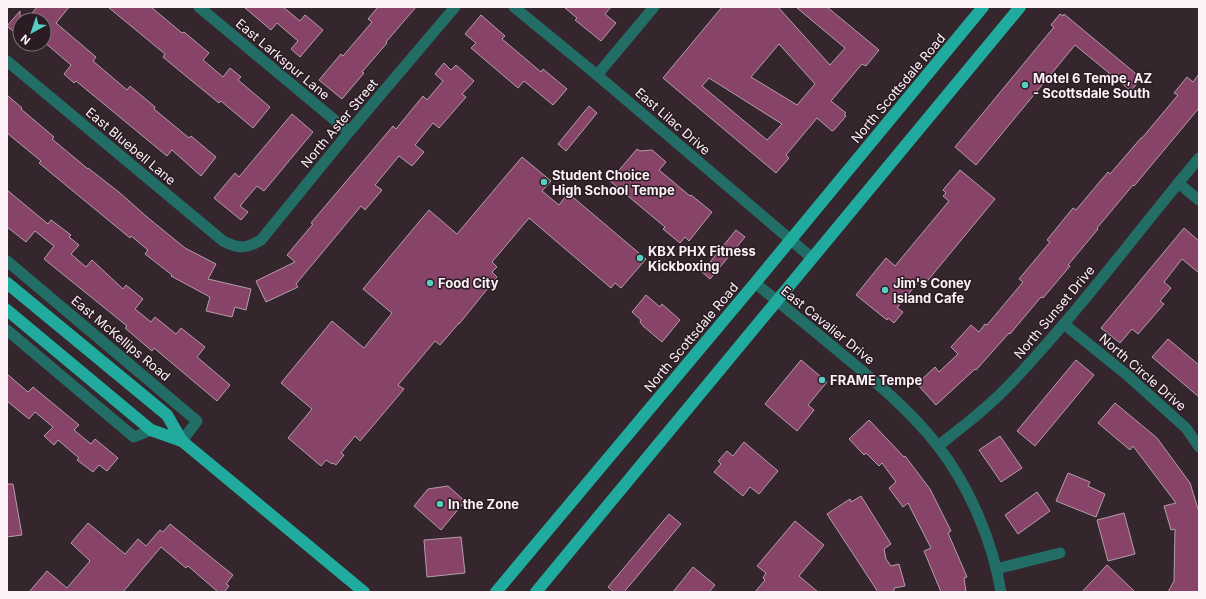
<svg xmlns="http://www.w3.org/2000/svg" width="1206" height="599" font-family="Inter,sans-serif">
	<rect width="100%" height="100%" fill="#35262d"/>
	<g fill="#884368" stroke="#b39fa8" fill-rule="evenodd">
		<path d="M37,7H69L56,23L96,57L93,61L127,90L130,86L155,107L154,109L189,138L191,136L216,157L201,176L172,150L167,156L76,81L74,83L64,74L71,65L44,42V20H26Z"/>
		<path d="M108,7H151L182,33L184,32L209,53L203,60L223,77L230,68L241,77L238,80L270,107L253,128L221,101L219,103L181,72L163,57L165,54Z"/>
		<path d="M244,7H283L300,21L305,15L323,30L300,57L291,49L298,41L277,23L271,30Z"/>
		<path d="M378,7H416L386,42L387,43L362,72L364,73L342,99L319,80L341,54L343,56L372,22L368,19Z"/>
		<path d="M564,7H611L605,14L616,23L601,41L575,20L577,18Z"/>
		<path d="M722,7H778L830,65L845,48L796,7H827L879,50L866,66L862,64L831,101L846,113L844,115L846,116L834,130L832,131L817,118L786,155L789,158L776,173L663,78ZM779,44L815,84L797,105L751,77ZM709,78L782,124L767,140L702,86Z"/>
		<path d="M20,11V37L7,26Z"/>
		<path d="M1060,14L1063,16L1064,14L1141,78L1131,91L1075,45L976,165L955,147L1054,27L1051,25Z"/>
		<path d="M481,15L505,36L502,39L541,72L543,69L567,89L553,105L524,81L518,88L471,48L476,43L465,34Z"/>
		<path d="M444,63L451,70L456,65L474,81L462,94L466,97L439,128L433,123L415,145L424,152L412,166L399,156L375,185L382,190L365,210L361,206L296,284L298,287L266,302L256,281L295,262L287,255L313,224L311,223L393,126L396,129L423,96L427,100L443,81L435,74Z"/>
		<path d="M1199,74V108L1134,186L1133,185L1097,228L1098,229L1068,265L1070,266L1043,298L1041,297L1010,334L1009,333L976,370L975,369L936,405L917,384L935,367L939,372L958,354L951,347L971,325L979,332L985,324L987,325L1023,282L1019,279L1050,242L1047,240L1073,208L1076,210L1108,172L1110,174L1141,138H1142L1178,95L1174,93L1187,77L1193,82Z"/>
		<path d="M7,95L22,108L21,109L54,137L52,139L88,169V168L120,193L147,217L185,248L216,264L208,279L251,289L246,310L235,307L232,317L206,311L210,297L171,276L172,275L145,254L148,250L131,236L130,238L39,163L41,161L7,133Z"/>
		<path d="M589,106L597,113L566,151L558,144Z"/>
		<path d="M292,114L313,132L264,191L257,186L240,206L248,212L241,220L214,198L235,173L239,177Z"/>
		<path d="M637,149L640,151L652,150L666,162L659,170L690,196L691,195L712,212L689,241L685,237L680,243L663,229L665,227L610,181Z"/>
		<path d="M522,157L551,181L542,191L559,205L568,193L646,259L621,288L615,283L611,288L529,218L492,262L497,267L492,272L497,277L459,324V323L440,345L435,341L398,385L404,389L360,441L355,436L341,453L344,455L336,465L333,463L332,464L326,460L321,466L288,438L312,409L281,383L332,321L364,348L392,313L363,289L429,210L457,234Z"/>
		<path d="M960,170L995,199L924,285L919,281L897,308L903,312L894,323L888,318L887,320L856,295L886,258L895,266L949,201L943,196L946,193L943,190Z"/>
		<path d="M7,190L48,224L51,220L71,235L69,237L79,245L71,254L86,267L92,260L123,289L126,285L143,299L135,309L151,322L155,317L176,334L181,328L205,347L197,357L230,385L217,401L154,348L152,351L125,328L127,326L44,259L54,246L35,231L26,242L7,227Z"/>
		<path d="M1184,228L1199,241V273L1182,259L1164,282L1171,288L1160,301L1164,304L1138,334L1132,329L1120,343L1101,328Z"/>
		<path d="M736,230L745,237L710,279L702,272Z"/>
		<path d="M646,295L660,307L662,304L680,320L662,342L643,326L640,322L641,320L632,312Z"/>
		<path d="M1168,339L1199,365V397L1152,357Z"/>
		<path d="M801,360L827,382L808,405L814,410L797,431L765,404Z"/>
		<path d="M1076,360L1094,375L1035,446L1017,431Z"/>
		<path d="M7,374L28,392L33,387L79,425L74,430L91,444L95,439L118,458L107,471L99,465L93,472L77,460L79,458L58,440L54,445L44,436L53,427L35,412L29,419L7,401Z"/>
		<path d="M1115,403L1157,438L1190,483L1199,512V592H1168L1174,581L1175,529L1171,530L1164,506L1176,503L1133,446L1130,450L1098,423Z"/>
		<path d="M869,420L904,457L905,456L930,489L951,531L948,533L967,577L964,578L966,592H941L924,551L931,548L908,503L903,507L889,488L896,482L882,463L879,466L866,453L864,455L849,439Z"/>
		<path d="M1000,436L1022,468L1001,482L979,450Z"/>
		<path d="M744,442L778,471L759,494L750,487L743,496L714,472L721,464L718,461L727,451L733,456Z"/>
		<path d="M1068,473L1090,482L1088,486L1105,494L1096,517L1056,501Z"/>
		<path d="M7,484H13L22,535L7,537Z"/>
		<path d="M448,486L465,501L441,530L414,506L428,489Z"/>
		<path d="M1037,492L1050,511L1018,534L1005,515Z"/>
		<path d="M861,496L891,544L884,549L886,559L891,566L899,564L905,586L894,588V592H878L827,514L850,499L851,502Z"/>
		<path d="M1124,513L1135,554L1108,561L1097,520Z"/>
		<path d="M669,514L681,524L624,592H614L608,587Z"/>
		<path d="M795,521L824,545L799,576L818,592H755L765,580L763,578L766,573L757,566Z"/>
		<path d="M88,523L125,554L138,539L146,546L160,530L163,532L170,524L233,575L226,584L229,586L224,592H218L188,566L186,568L161,547L123,592H29L47,571L67,588L90,561L71,543Z"/>
		<path d="M461,537L465,573L427,577L424,540Z"/>
		<path d="M1107,565L1135,592H1082Z"/>
		<path d="M693,567L715,585L709,592H673Z"/>
	</g>
	<g fill="none" stroke-linecap="round" stroke-linejoin="round">
		<g stroke="#226e66" stroke-width="11">
			<path d="M199,7L349,132"/>
			<path d="M514,7L597,75L812,258"/>
			<path d="M7,61L223,241C239,249 246,249 261,240L349,132L455,7"/>
			<path d="M597,75L654,7"/>
			<path d="M1178,183L1199,200"/>
			<path d="M7,261L197,421L182,441"/>
			<path d="M755,283C786,308 818,334 849,360C881,386 912,413 938,446C969,486 993,542 1001,592"/>
			<path d="M1064,324L1127,375L1186,428L1199,447"/>
			<path d="M7,330L134,437L151,430"/>
			<path d="M938,446C965,425 991,405 1014,380C1080,310 1137,232 1199,158"/>
			<path d="M996,569L1060,553"/>
		</g>
		<g stroke="#20ab9e" stroke-width="12">
			<path d="M7,283L167,415L182,441L364,592"/>
			<path d="M7,310L151,430L182,441"/>
			<path d="M496,592L755,283L983,7"/>
			<path d="M536,592L1020,7"/>
		</g>
	</g>
	<g fill="#57cec1" stroke="#2b1c23" stroke-width="1.5">
		<circle cx="1025" cy="85" r="4"/>
		<circle cx="544" cy="182" r="4"/>
		<circle cx="640" cy="258" r="4"/>
		<circle cx="430" cy="283" r="4"/>
		<circle cx="885" cy="290" r="4"/>
		<circle cx="822" cy="380" r="4"/>
		<circle cx="440" cy="504" r="4"/>
	</g>
	<g text-anchor="middle" dominant-baseline="central" stroke-width="3" stroke-linejoin="round" paint-order="stroke">
		<g font-size="13" fill="#fcf1f6" stroke="#2b1c23">
			<text transform="translate(283 59) rotate(40)">East Larkspur Lane</text>
			<text transform="translate(898 88) rotate(-50)">North Scottsdale Road</text>
			<text transform="translate(673 121) rotate(41)">East Lilac Drive</text>
			<text transform="translate(339 123) rotate(-50)">North Aster Street</text>
			<text transform="translate(131 146) rotate(40)">East Bluebell Lane</text>
			<text transform="translate(1054 312) rotate(-50)">North Sunset Drive</text>
			<text transform="translate(828 325) rotate(39)">East Cavalier Drive</text>
			<text transform="translate(691 337) rotate(-50)">North Scottsdale Road</text>
			<text transform="translate(121 338) rotate(40)">East McKellips Road</text>
			<text transform="translate(1143 372) rotate(41)">North Circle Drive</text>
		</g>
		<g font-size="13" font-weight="bold" fill="#fcf1f6" stroke="#2b1c23" text-anchor="start">
			<text x="1033" y="78">Motel 6 Tempe, AZ<tspan x="1033" dy="15">- Scottsdale South</tspan></text>
			<text x="552" y="175">Student Choice<tspan x="552" dy="15">High School Tempe</tspan></text>
			<text x="648" y="251">KBX PHX Fitness<tspan x="648" dy="15">Kickboxing</tspan></text>
			<text x="438" y="283">Food City</text>
			<text x="893" y="283">Jim's Coney<tspan x="893" dy="15">Island Cafe</tspan></text>
			<text x="830" y="380">FRAME Tempe</text>
			<text x="448" y="504">In the Zone</text>
		</g>
	</g>
	<rect width="1206" height="599" fill="none" stroke="#fcf1f6" stroke-width="16"/>
	<g transform="translate(32 32) rotate(220)"><circle r="19" fill="#2b1c23" stroke="#7f7177"/>
	<path d="M0-3L7 15L0 10L-7 15Z" fill="#57cec1"/>
	<text y="-6" font-size="11" font-weight="bold" text-anchor="middle" fill="#fcf1f6">N</text>
	</g>
</svg>
